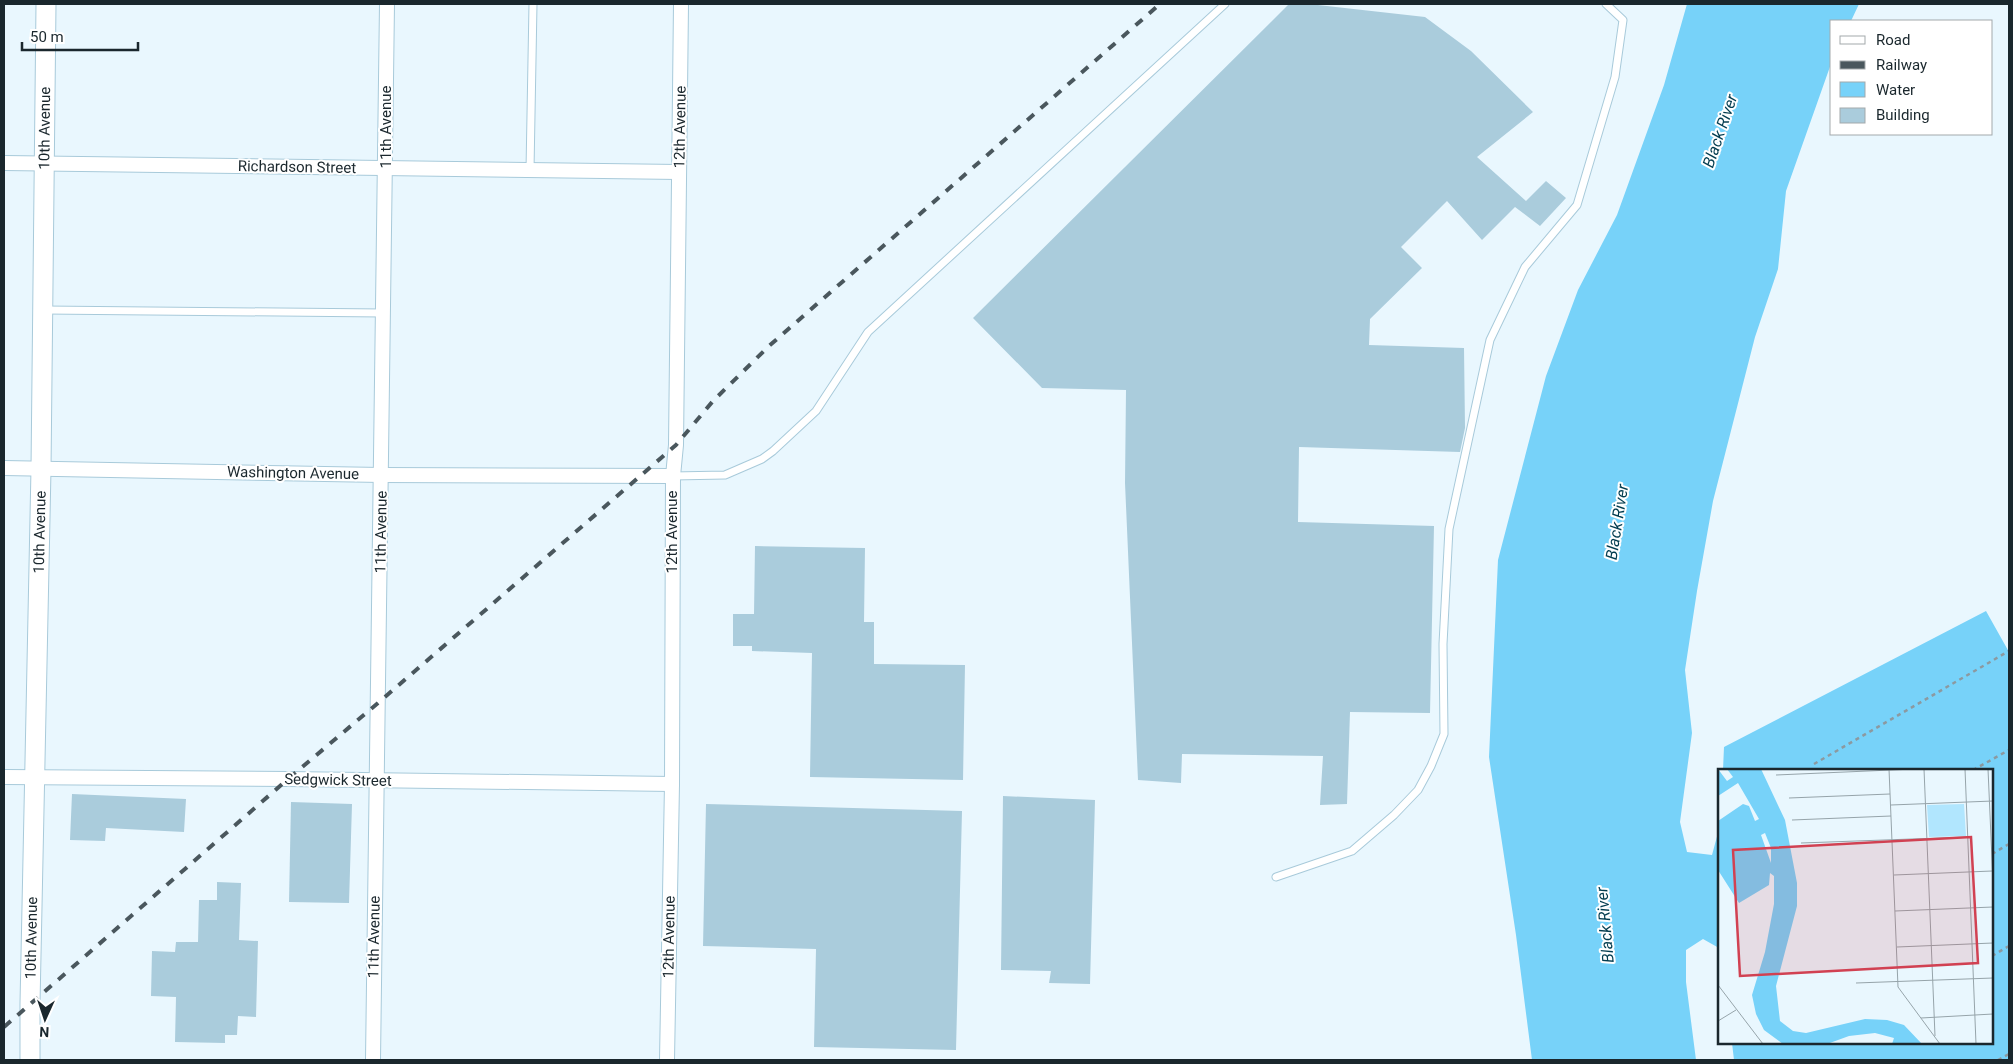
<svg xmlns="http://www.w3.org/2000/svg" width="2013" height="1064" font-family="Roboto,sans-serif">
	<rect width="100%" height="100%" fill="#e9f7fe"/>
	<g fill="#77d2f9">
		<path d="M1687,4H1859L1851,21H1832V61L1786,191L1778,269L1755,337L1713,501L1697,591L1685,670L1692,733L1680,822L1687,852L1712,855L1719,829V948L1703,939L1686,950V982L1696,1060H1532L1516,935L1489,757L1498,560L1546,376L1578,290L1617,215L1664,85Z"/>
		<path d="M1986,611L2009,652V1060H1734L1732,1043H1992V770H1723L1724,747Z"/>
	</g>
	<g fill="#aaccdc">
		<path d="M1289,4H1309L1425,17L1471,51L1533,112L1477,157L1526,201L1546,181L1566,198L1540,226L1515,207L1482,240L1447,201L1401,247L1422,268L1370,319L1369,345L1464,348L1465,428L1460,452L1299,447L1298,522L1434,526L1430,713L1350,712L1347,804L1320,805L1323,756L1182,754L1181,783L1138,780L1125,483L1126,390L1042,388L973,318Z"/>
		<path d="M755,546L865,548L864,622H874V664L965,665L963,780L810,777L812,653L752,651V646H733V614H754Z"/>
		<path d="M72,794L186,799L184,832L106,828L105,841L70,840Z"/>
		<path d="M1003,796L1095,800L1090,984L1049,983L1051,971L1001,970Z"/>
		<path d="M291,802L352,804L349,903L289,902Z"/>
		<path d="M706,804L962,811L956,1050L814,1047L816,949L703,946Z"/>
		<path d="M217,882L241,883L239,940L258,941L256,1017L238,1016L237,1035H225V1043L175,1042L176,997L151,996L152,951L175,952L176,942H198L199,900H217Z"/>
	</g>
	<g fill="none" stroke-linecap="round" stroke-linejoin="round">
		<g stroke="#a8cada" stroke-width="9">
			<g id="lane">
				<path d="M530,170L533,4"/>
				<path d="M44,310L383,313"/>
				<path d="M673,476L725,475L762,459L773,451L816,411L868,332L1225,4"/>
				<path d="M1276,877L1352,851L1394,815L1418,790L1431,766L1444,734L1443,644L1449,529L1490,340L1525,267L1577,205L1615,77L1623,20L1606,4"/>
			</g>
		</g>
		<g stroke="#a8cada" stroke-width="16">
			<g id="street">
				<path d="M4,163L679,172"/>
				<path d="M4,468L381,475L673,476"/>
				<path d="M4,777L288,779L672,784"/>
				<path d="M373,1060L387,4"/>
				<path d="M667,1060L672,784L673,476L676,445L681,4"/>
			</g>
		</g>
		<g stroke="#a8cada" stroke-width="21">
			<g id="secondary">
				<path id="s1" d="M30,1060V1004L41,469L46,4"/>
			</g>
		</g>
		<g stroke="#8c99a0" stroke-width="2.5" stroke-dasharray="4 4" stroke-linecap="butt">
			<path d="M1814,764L2009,651"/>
			<path d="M1973,770L2009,750"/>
			<path d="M1992,854L2009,844"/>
			<path d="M1992,956L2009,946"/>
			<path d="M1998,1060L2009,1054"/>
		</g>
		<use href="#lane" stroke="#fff" stroke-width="7"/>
		<use href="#street" stroke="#fff" stroke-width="14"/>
		<use href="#secondary" stroke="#fff" stroke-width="19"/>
		<path stroke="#4a575d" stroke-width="4" stroke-dasharray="9 9" stroke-linecap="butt" d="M4,1027L288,779L378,703L676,445L713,401L769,346L1160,4"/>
	</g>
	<g text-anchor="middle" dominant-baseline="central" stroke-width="4" stroke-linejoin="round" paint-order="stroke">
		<g font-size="15" fill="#1a272d" stroke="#fff">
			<text stroke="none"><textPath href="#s1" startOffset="932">10th Avenue</textPath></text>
			<text transform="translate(386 127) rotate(-90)">11th Avenue</text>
			<text transform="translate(680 127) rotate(-89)">12th Avenue</text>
			<text transform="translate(297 167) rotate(1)">Richardson Street</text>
			<text transform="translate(293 473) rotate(1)">Washington Avenue</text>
			<text stroke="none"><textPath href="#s1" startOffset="528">10th Avenue</textPath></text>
			<text transform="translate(381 532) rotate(-89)">11th Avenue</text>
			<text transform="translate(672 532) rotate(-90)">12th Avenue</text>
			<text transform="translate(338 780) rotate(1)">Sedgwick Street</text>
			<text stroke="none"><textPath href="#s1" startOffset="122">10th Avenue</textPath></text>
			<text transform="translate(374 937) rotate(-89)">11th Avenue</text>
			<text transform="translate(669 937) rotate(-89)">12th Avenue</text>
		</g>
		<g font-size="16" font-style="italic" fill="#023c4f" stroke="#fff">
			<text transform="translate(1720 131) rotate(-71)">Black River</text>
			<text transform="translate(1617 522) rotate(-81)">Black River</text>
			<text transform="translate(1605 925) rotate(-95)">Black River</text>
		</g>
	</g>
	<g transform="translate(1718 769)">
		<rect width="275" height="275" fill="#e9f7fe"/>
		<path d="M246,35L248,67L211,68L209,36Z" fill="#b1e6fe"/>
		<path d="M0,0L9,12L15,8L9,0H43L67,51L79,114V137L58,217L62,252L75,262L88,264L147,250L169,251L186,256L204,275H174L176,269L157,264L131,267L109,275H65L46,261L38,245L34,226L47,183L56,135V107L52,104L51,116L21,134L0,101V52L25,35L31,37L37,52L41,50L20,14L0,27ZM47,64L53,79V94L43,66Z" fill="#77d2f9" fill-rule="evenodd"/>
		<path fill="none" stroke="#96a4aa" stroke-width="1" d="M171,0L180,218L222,275M206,0L217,267M247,0L258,275M270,0L275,114M58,6L196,0M71,29L172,25M173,36L275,32M74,51L173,47M83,74L249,68M176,106L274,102M177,142L275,138M179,178L275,174M138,214L275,209M0,216L45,275M203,249L275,245M0,252L18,241"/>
		<path fill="#d14152" fill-opacity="0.15" stroke="#d14152" stroke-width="2.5" d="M253,68L260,194L22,207L15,81Z"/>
		<rect width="275" height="275" fill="none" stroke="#1a272d" stroke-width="2.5"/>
	</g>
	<rect width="2013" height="1064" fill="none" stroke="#1a272d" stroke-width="10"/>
	<rect x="1830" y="20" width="162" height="115" fill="#ffffff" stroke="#a3a9ab"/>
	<rect x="1840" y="36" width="25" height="8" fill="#ffffff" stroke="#a3a9ab"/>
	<text x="1876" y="45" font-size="15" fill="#1a272d">Road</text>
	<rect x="1840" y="61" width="25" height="8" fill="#4a575d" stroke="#a3a9ab"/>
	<text x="1876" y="70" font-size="15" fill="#1a272d">Railway</text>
	<rect x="1840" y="82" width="25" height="15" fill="#77d2f9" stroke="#a3a9ab"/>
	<text x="1876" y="95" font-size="15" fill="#1a272d">Water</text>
	<rect x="1840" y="108" width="25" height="15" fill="#aaccdc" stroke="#a3a9ab"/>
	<text x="1876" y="120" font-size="15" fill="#1a272d">Building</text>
	<g transform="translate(45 1019) rotate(183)" stroke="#ffffff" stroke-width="4" paint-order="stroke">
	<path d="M0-4L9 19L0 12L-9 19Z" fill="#1a272d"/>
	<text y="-8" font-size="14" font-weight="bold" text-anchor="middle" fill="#1a272d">N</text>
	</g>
	<path d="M22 42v8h116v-8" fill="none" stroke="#1a272d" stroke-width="2.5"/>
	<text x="30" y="42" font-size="15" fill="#1a272d" stroke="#ffffff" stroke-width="4" paint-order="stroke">50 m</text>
</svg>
